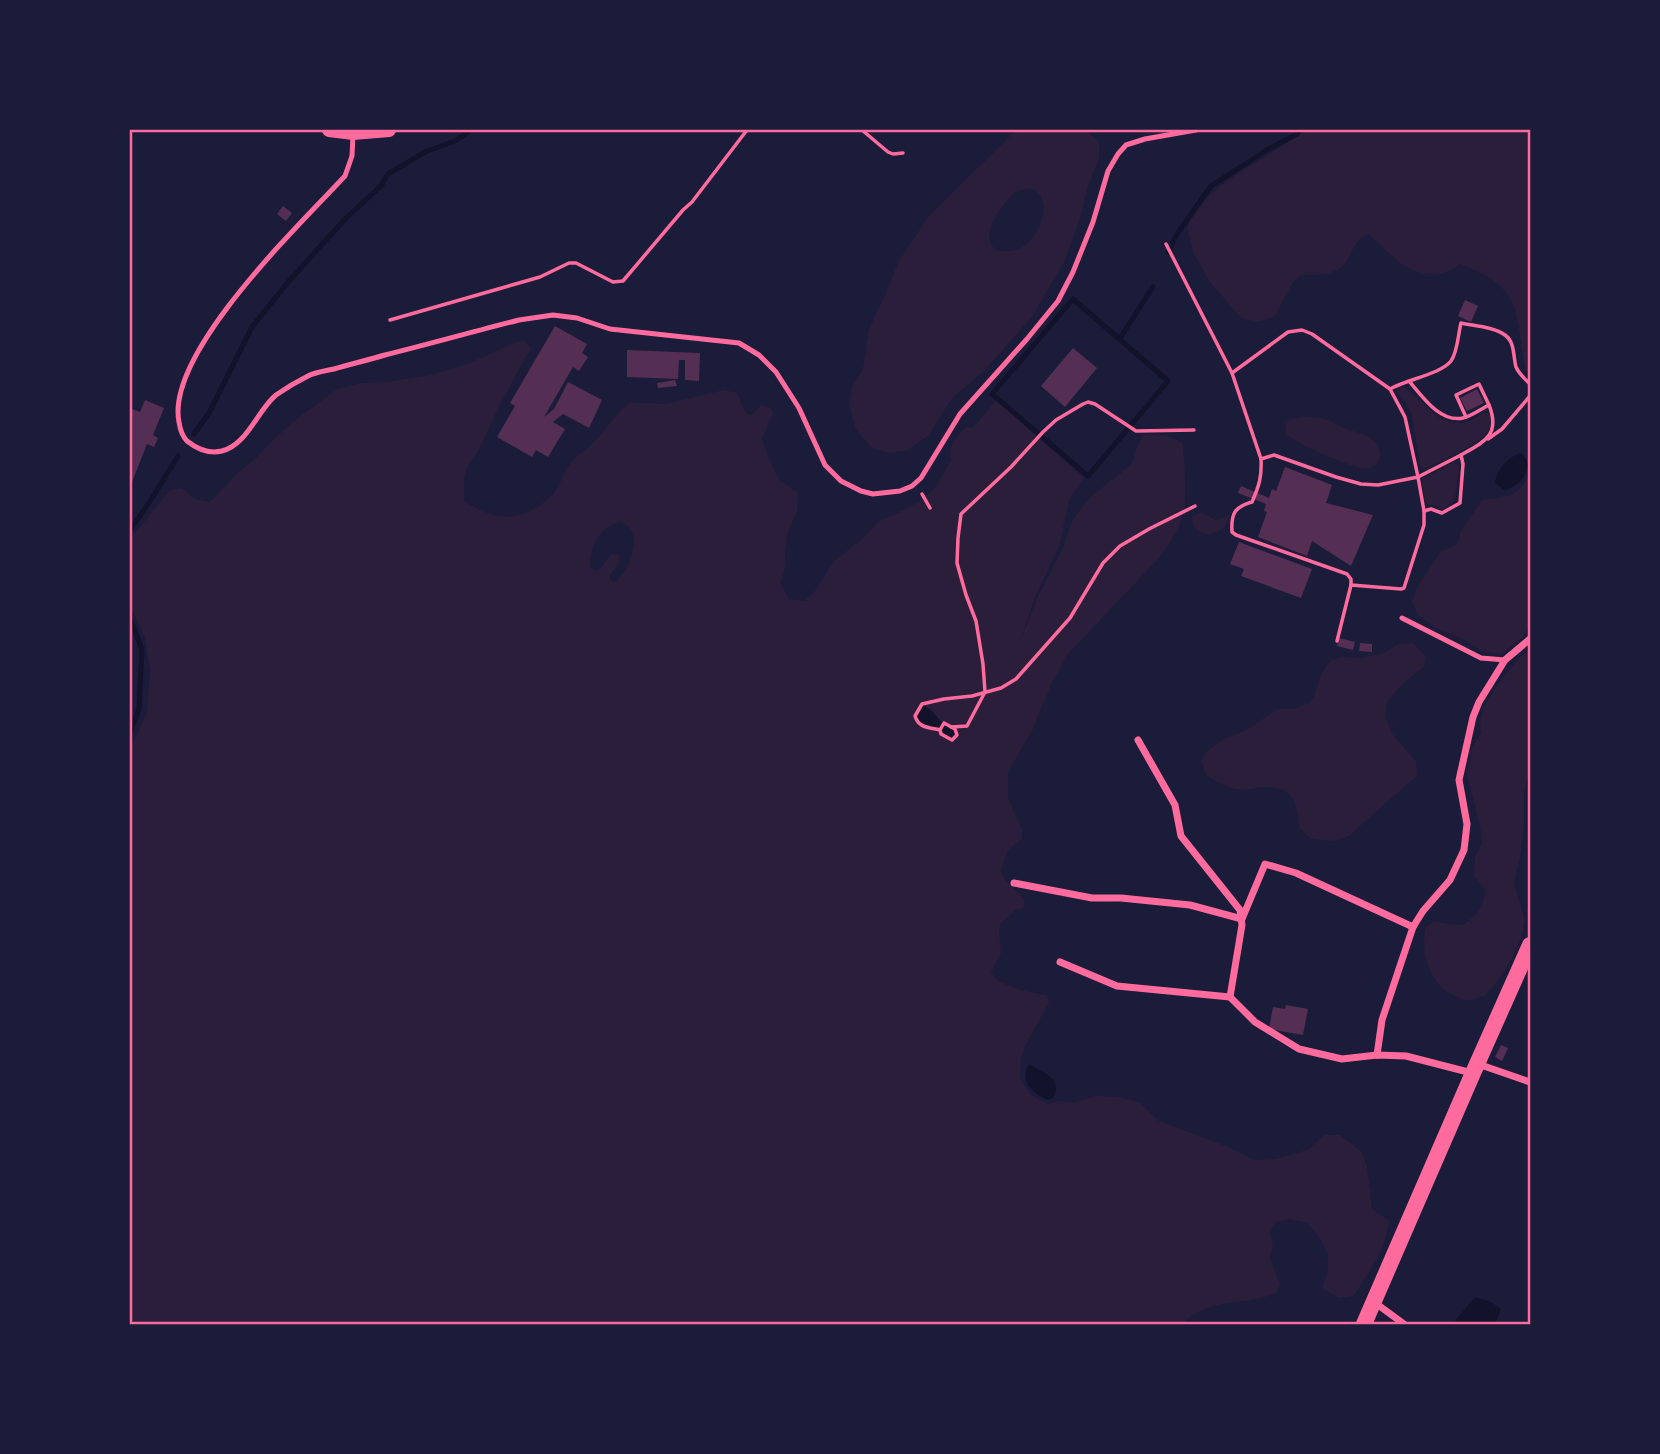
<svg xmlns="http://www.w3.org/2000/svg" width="1660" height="1454" font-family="'Fira Sans',sans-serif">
	<rect width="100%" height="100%" fill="#1b1b3a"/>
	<g fill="#2a1e3b" fill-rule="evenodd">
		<path d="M1020,130H1086L1099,142V158L1089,183L1079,222L1064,262L1032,317L984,371L952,398L928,436L906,451L889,453L872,448L856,430L849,404L852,387L863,369L869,329L884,297L899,261L929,216L1013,133ZM1030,188C1055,198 1041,233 1024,246C1018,250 1011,251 1004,251C999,251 998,252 994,248C979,235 1003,202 1015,193C1020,190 1025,189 1030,188Z"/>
		<path d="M1302,130H1530V376L1525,370C1515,311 1524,287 1459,264C1453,270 1443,274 1434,274C1403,274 1390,253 1369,234C1347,241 1357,264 1330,273C1321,276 1310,274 1301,275L1293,282L1275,316L1259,322L1241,318L1209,281L1193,252L1187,227C1212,176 1264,165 1302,130Z"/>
		<path d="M525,341L531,348L500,404L479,450L468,465L464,478V501C494,521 523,524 551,496C559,488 563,474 570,464C576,455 587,450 594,442C607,429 614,415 630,402L665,404L724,390L737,393L746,413L751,415L762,405L771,408L773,413L762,439L768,456L780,481L798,493L797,512L788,531L785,553L786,564L781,584L789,599L804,601L815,591L834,561L862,539L879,521L894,515L920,501L935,488L951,460C947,446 956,437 966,427L973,428L996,400L1084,478L1070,498L1059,547L1035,597L1019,644L1037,599L1063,548L1072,521L1082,507L1093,495L1132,464L1138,444L1143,435C1158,433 1171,435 1183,444C1184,467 1189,499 1181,521C1176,535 1167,547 1158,559L1068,654L1050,687L1033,729L1008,772V798L1022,829V839L1007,851L1001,870L1005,881L1019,893L1025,901L1023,908L1016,910L1001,923L999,930L1001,953L991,972C999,988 1031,992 1047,995L1049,1003L1025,1046L1021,1059L1020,1078L1031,1095L1048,1104L1060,1101L1075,1102L1096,1096L1118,1097L1139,1102L1159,1121L1229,1147L1254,1160L1275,1159L1307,1150L1325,1135H1340L1362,1152L1367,1166L1372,1209L1389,1221C1386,1249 1369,1274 1353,1296L1339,1298L1322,1288L1328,1271V1254L1318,1235L1307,1223L1289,1219L1276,1222L1269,1232L1273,1244L1270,1258L1280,1285L1276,1293C1247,1306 1205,1297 1183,1324H130V749L147,712L150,671L145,638L130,605V539L170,490L182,488L195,499L210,502L237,474L255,459L273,440L294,421L337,389L360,383L387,382L431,375L467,364L516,342ZM621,522C624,524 628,526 630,529C641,544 627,572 615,582H612L609,577C614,569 621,565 619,555L617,554L610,555L600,569L595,571L590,567C589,548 601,524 621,522Z"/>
		<path d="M1403,386C1423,400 1441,431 1469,421C1474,419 1479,415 1483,412L1491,414C1492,420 1492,424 1489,430C1482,442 1437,465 1423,469L1420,465L1412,415L1407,404L1396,391L1398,388Z"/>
		<path d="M1303,417C1312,417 1322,417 1330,421C1335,423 1339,426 1344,428C1358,433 1380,436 1380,456C1380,461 1376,466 1371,468C1371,468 1361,469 1361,468C1349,466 1293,443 1287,434C1285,430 1286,428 1286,424L1290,419Z"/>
		<path d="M1454,462L1459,466L1455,499L1444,509L1425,503L1422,479Z"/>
		<path d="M1530,470V624L1525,636L1501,654L1482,651L1465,640L1436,628L1418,615L1412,602L1416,589L1441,551L1457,545L1461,530L1482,500C1507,497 1521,497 1530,470Z"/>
		<path d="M1202,512L1215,520L1220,519L1229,514C1227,538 1192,542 1192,517Z"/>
		<path d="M1413,643L1426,656L1424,667L1408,679L1387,701L1385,716L1393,735L1416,761L1417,776L1389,800L1349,836L1334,841L1311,839L1299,827C1298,803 1292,786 1264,787C1257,787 1249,790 1242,790C1229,789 1217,782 1206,775L1201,761L1207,751L1224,739L1247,730L1277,709H1293L1309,703L1314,696L1321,674L1331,660L1343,657L1362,658L1385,653L1398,644Z"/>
		<path d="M1530,649V767L1524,792V825L1520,858L1514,883L1525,921L1521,939L1510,962L1496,983L1485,996L1466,1001C1458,997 1447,993 1441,987C1426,971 1421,947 1426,927L1434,921L1448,924L1463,925C1478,914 1482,909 1486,890L1474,876L1475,857L1482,843L1480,826L1467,776L1471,749L1481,733L1480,724L1483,708L1498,684L1519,658Z"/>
	</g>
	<g fill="#12122b">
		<path d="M1520,453C1539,465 1520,487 1504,490L1495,483C1496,469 1508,458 1520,453Z"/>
		<path d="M924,706L931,710L944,725L954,730L955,736L951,739L943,733L941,729L937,727L929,728L918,719L919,710Z"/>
		<path d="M1029,1064C1042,1072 1064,1078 1053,1098L1048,1100C1034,1094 1018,1080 1029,1064Z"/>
		<path d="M1475,1297L1491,1302L1501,1309L1495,1324H1459L1455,1321Z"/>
	</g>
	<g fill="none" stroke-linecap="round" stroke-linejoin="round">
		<g stroke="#12122b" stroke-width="5">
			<path d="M1168,252L1177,234L1211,186L1267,150L1297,134L1300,130"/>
			<path d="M1073,299L1168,381L1088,476L992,394Z"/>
			<path d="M1120,338L1153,287"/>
			<path d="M194,434L209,413L252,327L289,281L346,218L381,186L388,174L425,152L455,141L471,130"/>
			<path d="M130,530L149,503L178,456"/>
			<path d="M130,619L136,633L142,650L139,709L130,733"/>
		</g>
	</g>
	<g fill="#542f53">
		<path d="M283,206L292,213L286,221L277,214Z"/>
		<path d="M1465,300L1478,306L1471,322L1458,316Z"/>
		<path d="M555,326L587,344L582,353L588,357L579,371L573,367L544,417L554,409L568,382L602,400L589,428L563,414L553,422L565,429L548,457L536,450L532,457L497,437L515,406L510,403Z"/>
		<path d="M1073,348L1097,368L1065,407L1041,386Z"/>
		<path d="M627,350L700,353L699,381L685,380V360H679L678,379L627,377Z"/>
		<path d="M675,380L677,386L658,388L657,383Z"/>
		<path d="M1477,389L1484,403L1467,411L1460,398Z"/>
		<path d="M145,400L164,408L153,435L158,438L154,447L147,444L132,482L130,481V408L140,412Z"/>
		<path d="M1285,467L1332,485L1326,503L1373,515L1351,566L1312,541L1307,556L1258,537L1267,512L1264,511L1266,504L1238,493L1241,486L1269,498L1272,489L1276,491Z"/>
		<path d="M1239,542L1312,569L1301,598L1241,576L1244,569L1230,564Z"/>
		<path d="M1339,638L1355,642L1353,650L1337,646Z"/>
		<path d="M1360,643L1372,644V652L1359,651Z"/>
		<path d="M1286,1005L1308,1009L1303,1035L1269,1029L1273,1007L1285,1009Z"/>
		<path d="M1501,1045L1508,1048L1502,1061L1495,1057Z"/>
	</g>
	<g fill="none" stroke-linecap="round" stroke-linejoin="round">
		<g stroke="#ff6b9d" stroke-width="3.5">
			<path d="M862,130L888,152L893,154L903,153"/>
			<path d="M1166,244L1232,373"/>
			<path d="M390,320L540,277L569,263H576L613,282L623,281L683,210L692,202L747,130"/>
			<path d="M1409,381C1422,396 1440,423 1463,418C1472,416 1481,409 1489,405C1501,435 1484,442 1461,455"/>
			<path d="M1390,389C1405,380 1441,374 1451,361C1458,351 1458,334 1461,323C1475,326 1494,327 1505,335C1515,342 1513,356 1516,367C1519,374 1525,379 1530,384"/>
			<path d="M1466,417L1456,395L1479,384L1489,405"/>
			<path d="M1488,439L1502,429L1530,396"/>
			<path d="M1261,459C1262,477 1259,486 1252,502C1234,507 1231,514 1232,532L1236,535L1347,574L1351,579V585"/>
			<path d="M1418,477L1424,511L1431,509L1442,513L1460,503L1463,464L1461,455L1418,477L1378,485L1361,484L1336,477L1274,455L1261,459L1232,373L1288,332L1302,330L1312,334L1390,389L1405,417L1418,477"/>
			<path d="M922,494L930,508"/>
			<path d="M1337,641L1351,585L1401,589L1404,588L1424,525V511"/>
			<path d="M951,727L967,726L985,692L983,664L976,621L966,595L957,563L958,538L961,514L1011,467L1043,432L1056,420L1083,404L1088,402L1095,404L1136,431L1194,430"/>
			<path d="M940,730L944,723L955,729L957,735L952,740L941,734L940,730C930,727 919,729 915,716L922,704L944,699L972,696L1001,688L1016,679L1070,618L1103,563L1120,546L1149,529L1195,506"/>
		</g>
		<g stroke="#ff6b9d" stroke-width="5">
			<path d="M353,135L352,156L345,176C300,224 165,354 179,422C180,429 182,436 187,441C197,449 209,454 222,451C247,445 257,411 276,395C286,388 298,381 308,376C316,372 325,371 334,369C351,364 368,360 385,355C430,344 475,331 519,320L553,315L577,318L610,329L739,343L759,355L776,372L799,408L825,465L841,481L861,491L873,494L900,491L912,486L921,478L960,414L1027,339L1058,301L1073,272L1093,222L1108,171L1118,154L1126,145L1145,139L1196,130"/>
			<path d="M1402,618L1481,658L1505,660"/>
		</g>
		<g stroke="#ff6b9d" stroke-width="7">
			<path d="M1138,740L1175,805L1181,836L1240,910L1242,925L1230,997"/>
			<path d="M1014,883L1092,898H1121L1190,905L1242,919L1265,864L1296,873L1413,927"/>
			<path d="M1060,962L1117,986L1230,997L1255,1022L1299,1049L1342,1059L1377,1055L1406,1056L1472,1073"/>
			<path d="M1377,1055L1382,1020L1413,927L1423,911L1450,880L1464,850L1467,824L1459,780L1473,717L1479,702L1505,660L1530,639"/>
			<path d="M1478,1064L1530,1082"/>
			<path d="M1374,1302L1404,1324"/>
		</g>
		<path stroke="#ff6b9d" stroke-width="14" d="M329,130L353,133L389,130"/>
		<path stroke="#ff6b9d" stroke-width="16" d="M1364,1324L1473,1073L1530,945"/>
	</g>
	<rect width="1660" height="1454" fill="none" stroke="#1b1b3a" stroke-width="262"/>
	<rect x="131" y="131" width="1398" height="1192" fill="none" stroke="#ff6b9d" stroke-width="2.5"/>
</svg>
